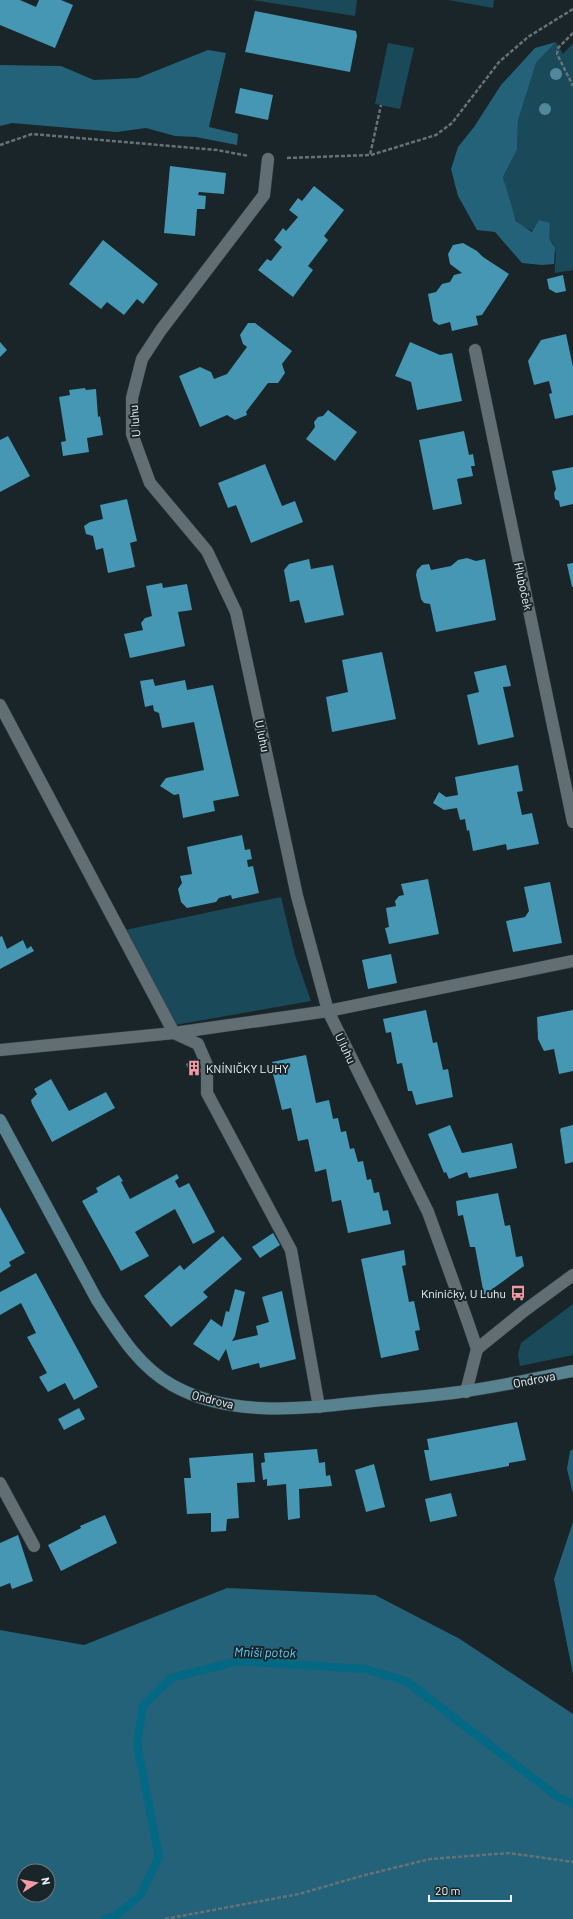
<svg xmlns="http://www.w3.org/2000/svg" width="573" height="1919" font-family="Barlow,sans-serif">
	<rect width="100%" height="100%" fill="#192529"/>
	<g fill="#1a4a5a">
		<path d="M253,0H357L355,16Z"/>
		<path d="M448,0H494L493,8Z"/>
		<path d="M556,42L563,54L573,43V270L555,273C554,265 557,257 555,249C553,232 526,233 517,221C512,215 506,186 503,177L517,150L518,121L536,63Z"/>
		<path d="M388,43L414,48L400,109L375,104Z"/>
		<path d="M281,897L295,955L311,1001L175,1025L125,930Z"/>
		<path d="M573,1304V1355L520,1366L518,1354L521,1343Z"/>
	</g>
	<g fill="#236278" fill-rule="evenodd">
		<path d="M556,42L536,63L518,121L517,150L503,177L516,221L532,232L539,220L550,223L549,238L555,248L554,264L542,265L522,263L495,232L477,230L458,196L451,169L458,147L474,127L501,85L535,48Z"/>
		<path d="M208,50L226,53L209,127L238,134L237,145L196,137L175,136L146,128L117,132L12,123L0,126V65L61,66L94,80L138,78Z"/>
		<path d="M573,1449V1494L567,1469L570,1451Z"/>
		<path d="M573,1522V1674L554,1579Z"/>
		<path d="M227,1588L375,1595L460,1639L573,1714V1919H0V1630L84,1645ZM24,1871H48V1895H24Z"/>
	</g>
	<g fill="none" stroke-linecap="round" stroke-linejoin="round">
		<path stroke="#026883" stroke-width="8" d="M105,1919L115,1916L140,1896L159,1857L137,1744L143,1706L171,1678L238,1661L365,1669L406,1681L558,1797L573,1804"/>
	</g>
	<g fill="#4597b4">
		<path d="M0,0H20L36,7L39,0H61L73,5L55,48L0,25Z"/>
		<path d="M255,11L356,31L357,36L350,72L245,52Z"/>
		<path d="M240,88L273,95L268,120L235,113Z"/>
		<path d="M170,166L226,173L224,194L199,192L198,195L206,196L205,209H197L195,236L164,233Z"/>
		<path d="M314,186L344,210L324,236L328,240L308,266L313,270L293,297L258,270L267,259L271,261L282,247L274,240L283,228L286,231L298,217L289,210L298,198L302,201Z"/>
		<path d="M103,240L158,284L143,304L137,299L124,315L107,302L101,309L69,284Z"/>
		<path d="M463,243L477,251L483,257L509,274L482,315L476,316L478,325L452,331L450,322L439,325L433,321L428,294L436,292L442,284L450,282L454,275L462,273L450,264L448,254L453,245Z"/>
		<path d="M563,275L566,291L556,293L549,289L547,279Z"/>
		<path d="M248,323H255L292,351L282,364L285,373L278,383H268L246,412L247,415L235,420L227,415L200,427L179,376L200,367L211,372L214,379L227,374L247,347L243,344L240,335Z"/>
		<path d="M566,334L573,367V415L555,419L549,394L552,393L549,381L534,385L528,361L541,340Z"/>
		<path d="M0,342L7,350L0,357Z"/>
		<path d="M410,342L440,355L452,353L462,401L417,410L411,382L395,376Z"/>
		<path d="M85,388L86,390L96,389L98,417L100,416L103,435L87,438L89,452L63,456L61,442L66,441L59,397L70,395L69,390Z"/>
		<path d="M328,410L357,432L335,461L306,439L315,427L314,422L318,417L323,416Z"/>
		<path d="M464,431L469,455L473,454L475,466H471L473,476L457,479L462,504L433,510L419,440Z"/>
		<path d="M8,436L30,476L0,492V440Z"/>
		<path d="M265,464L282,506L295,501L303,522L251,543L236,505L228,508L218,483Z"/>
		<path d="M573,467V504L560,507L559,501L555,499L554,493L556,489L552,471Z"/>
		<path d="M127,499L137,541L130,543L135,567L108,573L103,548L96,550L93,536L86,534L84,526L90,522L103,519L100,505Z"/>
		<path d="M467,558L476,561L485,559L496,620L436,632L430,604L424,603L421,599L416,575L417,570L422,565L429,564L431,570L451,566L458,560Z"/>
		<path d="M309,559L311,569L333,565L344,615L305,623L299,600L290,602L284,570L289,564Z"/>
		<path d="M573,563V587H572L567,564Z"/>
		<path d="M162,583L163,588L187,584L192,610L178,612L185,646L130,658L124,634L143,630L141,623L145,618L152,616L146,586Z"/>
		<path d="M382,652L396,719L332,732L326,697L348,692L342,660Z"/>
		<path d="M506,665L511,686L503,687L514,737L478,745L467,695L479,692L474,672Z"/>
		<path d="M153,679L155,686L185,680L187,690L213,685L239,796L213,801L215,811L183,818L179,794L174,795L160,786L166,778L204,770L194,722L162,728L159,713L154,711L153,705L145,707L140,681Z"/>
		<path d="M518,765L523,791L517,792L522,815L532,813L539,844L507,850L506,844L473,851L469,830L467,831L465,819L460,820L457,808L444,810L433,803L439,792L446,797L458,795L455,777Z"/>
		<path d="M242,835L245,850L250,849L252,859L247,860L248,867L253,866L259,893L232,899L231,895L219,898L216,902L187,908L181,902L178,889L182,883L180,876L192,874L187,847Z"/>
		<path d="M428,879L439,934L389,944L385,928L389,927L386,908L396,906L395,901L399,896L404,895L401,884Z"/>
		<path d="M550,882L562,943L513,952L506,921L525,917L529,911L524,887Z"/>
		<path d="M2,936L7,949L23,940L27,949L31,946L34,951L0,969V937Z"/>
		<path d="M391,954L397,983L368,989L362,960Z"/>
		<path d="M426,1010L433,1043L437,1042L443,1070L448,1069L453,1097L416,1105L412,1091H408L402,1063L397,1064L391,1032L386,1033L383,1019Z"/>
		<path d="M573,1010V1071L559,1074L554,1049L544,1051L538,1039L537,1017Z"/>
		<path d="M306,1055L316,1103L329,1100L333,1119L338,1118L341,1132L346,1131L350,1149L354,1148L358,1162L363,1161L367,1180L371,1179L374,1193L379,1192L383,1211L388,1210L391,1224L348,1233L341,1200L332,1202L326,1169L315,1172L308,1139L298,1141L291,1108L282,1110L271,1066H273L272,1062Z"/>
		<path d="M195,1059L202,1071L192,1077L186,1064Z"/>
		<path d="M51,1079L69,1111L106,1092L115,1108L52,1142L32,1104L31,1100L37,1094L34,1089Z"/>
		<path d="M450,1125L462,1153L512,1143L517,1168L469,1178L467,1172L449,1179L446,1172L444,1173L428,1134Z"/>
		<path d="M573,1125V1162L565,1164L560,1130L561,1128Z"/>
		<path d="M177,1174L179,1178L175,1181L179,1188L189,1183L215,1232L193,1244L175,1209L135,1232L149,1256L121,1271L82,1201L98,1192L96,1188L119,1175L123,1181L121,1182L130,1199Z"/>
		<path d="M498,1193L505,1226L510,1225L516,1257L522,1256L524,1266L484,1295L475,1247H470L463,1215L458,1216L456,1201Z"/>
		<path d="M0,1207L25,1253L9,1262L11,1266L0,1273Z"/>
		<path d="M273,1233L280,1245L260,1258L252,1247Z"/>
		<path d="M223,1236L242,1259L203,1292L208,1297L171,1327L144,1296L180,1265L184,1270Z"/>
		<path d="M404,1250L406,1265L402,1266L409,1302L414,1301L420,1330L415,1331L419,1350L381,1358L361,1259Z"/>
		<path d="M36,1273L98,1387L74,1400L65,1383L48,1392L39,1377L47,1373L27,1337L36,1333L21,1303L0,1315V1292Z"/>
		<path d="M235,1289L245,1292L235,1336L232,1341L258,1335L256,1326L269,1322L262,1297L282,1291L296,1359L260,1368L259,1363L232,1370L226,1349L219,1361L193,1344L211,1319L222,1327L226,1311L229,1312Z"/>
		<path d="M79,1408L85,1419L64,1430L58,1419Z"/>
		<path d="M517,1422L526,1460L509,1463V1466L430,1481L424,1450H429L427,1439Z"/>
		<path d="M317,1449L319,1463L325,1462L326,1476L330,1475L332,1486L299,1489L297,1484L299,1489L300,1518L288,1520L286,1484L267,1486V1479L263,1480L261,1463L265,1462L264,1453Z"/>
		<path d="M253,1453L255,1482L237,1483L239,1518L227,1519L226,1531L211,1532V1513L187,1514L184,1478H191L189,1458Z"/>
		<path d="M374,1464L385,1507L366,1512L355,1470Z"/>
		<path d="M451,1493L457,1516L430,1522L425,1499Z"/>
		<path d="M105,1515L117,1543L61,1571L48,1545L81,1528L80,1526Z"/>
		<path d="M18,1535L33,1581L12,1589L10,1583L0,1587V1543Z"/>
	</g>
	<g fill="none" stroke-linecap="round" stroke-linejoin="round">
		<g stroke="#374144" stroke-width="13">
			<g id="lane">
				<path d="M0,705L174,1033L198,1044L207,1065V1093L291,1250L319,1407"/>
				<path d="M477,1349L524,1311L573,1275"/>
			</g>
		</g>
		<g stroke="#374144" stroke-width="13">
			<g id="street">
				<path d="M268,159L264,195L161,330L142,359L132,398V434L150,483L207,551L236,612L297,896L328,1011L428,1212L466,1317L477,1349L466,1392"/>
				<path d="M475,350L573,822"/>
				<path d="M0,1050L174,1033L328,1011L573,961"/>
				<path d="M0,1483L34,1546"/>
			</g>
		</g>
		<g stroke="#374144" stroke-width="13">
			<path id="secondary" d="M0,1120L97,1300C118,1332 138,1366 172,1385C232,1419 308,1408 373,1401C404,1398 436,1396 466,1391C502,1386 537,1378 573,1371"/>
		</g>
		<g stroke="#677276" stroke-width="2.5" stroke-dasharray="4 2" stroke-linecap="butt">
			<path d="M573,33L558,48L557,54L573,86"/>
			<path d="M0,145L32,134L217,150L249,156"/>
			<path d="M371,155L436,135L452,123L499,62L528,37L573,9"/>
			<path d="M287,158L370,155L381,105"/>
			<path d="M165,1919L299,1894L365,1875L430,1859L509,1853L573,1862"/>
		</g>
		<use href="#lane" stroke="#616f74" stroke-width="12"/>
		<use href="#street" stroke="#616f74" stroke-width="12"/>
		<use href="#secondary" stroke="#598290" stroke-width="12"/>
	</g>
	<g fill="#52889b">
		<circle cx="556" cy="74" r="6"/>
		<circle cx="545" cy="109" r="6"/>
	</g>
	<defs>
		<g id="building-bare" transform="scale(1.2)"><path d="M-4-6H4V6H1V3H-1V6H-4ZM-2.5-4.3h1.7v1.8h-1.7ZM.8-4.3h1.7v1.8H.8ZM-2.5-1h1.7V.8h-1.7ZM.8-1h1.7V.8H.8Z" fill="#f49aa3" stroke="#192529" stroke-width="2.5" paint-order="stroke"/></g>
		<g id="bus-bare" transform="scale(1.2)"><path d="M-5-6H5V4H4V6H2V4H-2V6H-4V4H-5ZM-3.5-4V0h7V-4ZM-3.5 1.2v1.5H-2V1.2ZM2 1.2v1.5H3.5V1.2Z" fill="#f49aa3" stroke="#192529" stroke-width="2.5" paint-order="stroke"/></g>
	</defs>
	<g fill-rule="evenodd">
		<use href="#building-bare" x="194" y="1068"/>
		<use href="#bus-bare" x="518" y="1293"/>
	</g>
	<g text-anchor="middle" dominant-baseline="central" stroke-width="4" stroke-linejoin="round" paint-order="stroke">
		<g font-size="12" fill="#ecf4f7" stroke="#192529">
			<text transform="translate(134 421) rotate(-95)">U luhu</text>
			<text transform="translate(524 586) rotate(78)">Hluboček</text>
			<text transform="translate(263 736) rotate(78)">U luhu</text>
			<text transform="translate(346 1048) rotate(64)">U luhu</text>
			<text transform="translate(534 1379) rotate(-11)">Ondrova</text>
			<text transform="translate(213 1399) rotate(14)">Ondrova</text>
		</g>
		<g font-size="12" fill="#ecf4f7" stroke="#192529" text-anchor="start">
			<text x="206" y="1068">KNÍNIČKY LUHY</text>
			<text x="506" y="1293" text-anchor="end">Kníničky, U Luhu</text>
		</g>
		<g font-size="13" font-style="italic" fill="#5cd2fb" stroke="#192529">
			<text transform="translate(265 1652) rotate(1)">Mniší potok</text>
		</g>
	</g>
	<g transform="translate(36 1883) rotate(79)"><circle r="19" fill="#192529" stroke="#6d787b"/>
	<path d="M0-3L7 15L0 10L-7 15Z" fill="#f49aa3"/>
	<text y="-6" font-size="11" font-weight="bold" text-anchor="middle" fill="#ecf4f7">N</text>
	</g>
	<path d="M429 1895v6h82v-6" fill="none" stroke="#ecf4f7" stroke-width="2"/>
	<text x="435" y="1895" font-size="12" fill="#ecf4f7" stroke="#192529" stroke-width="3" paint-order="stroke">20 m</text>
</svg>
